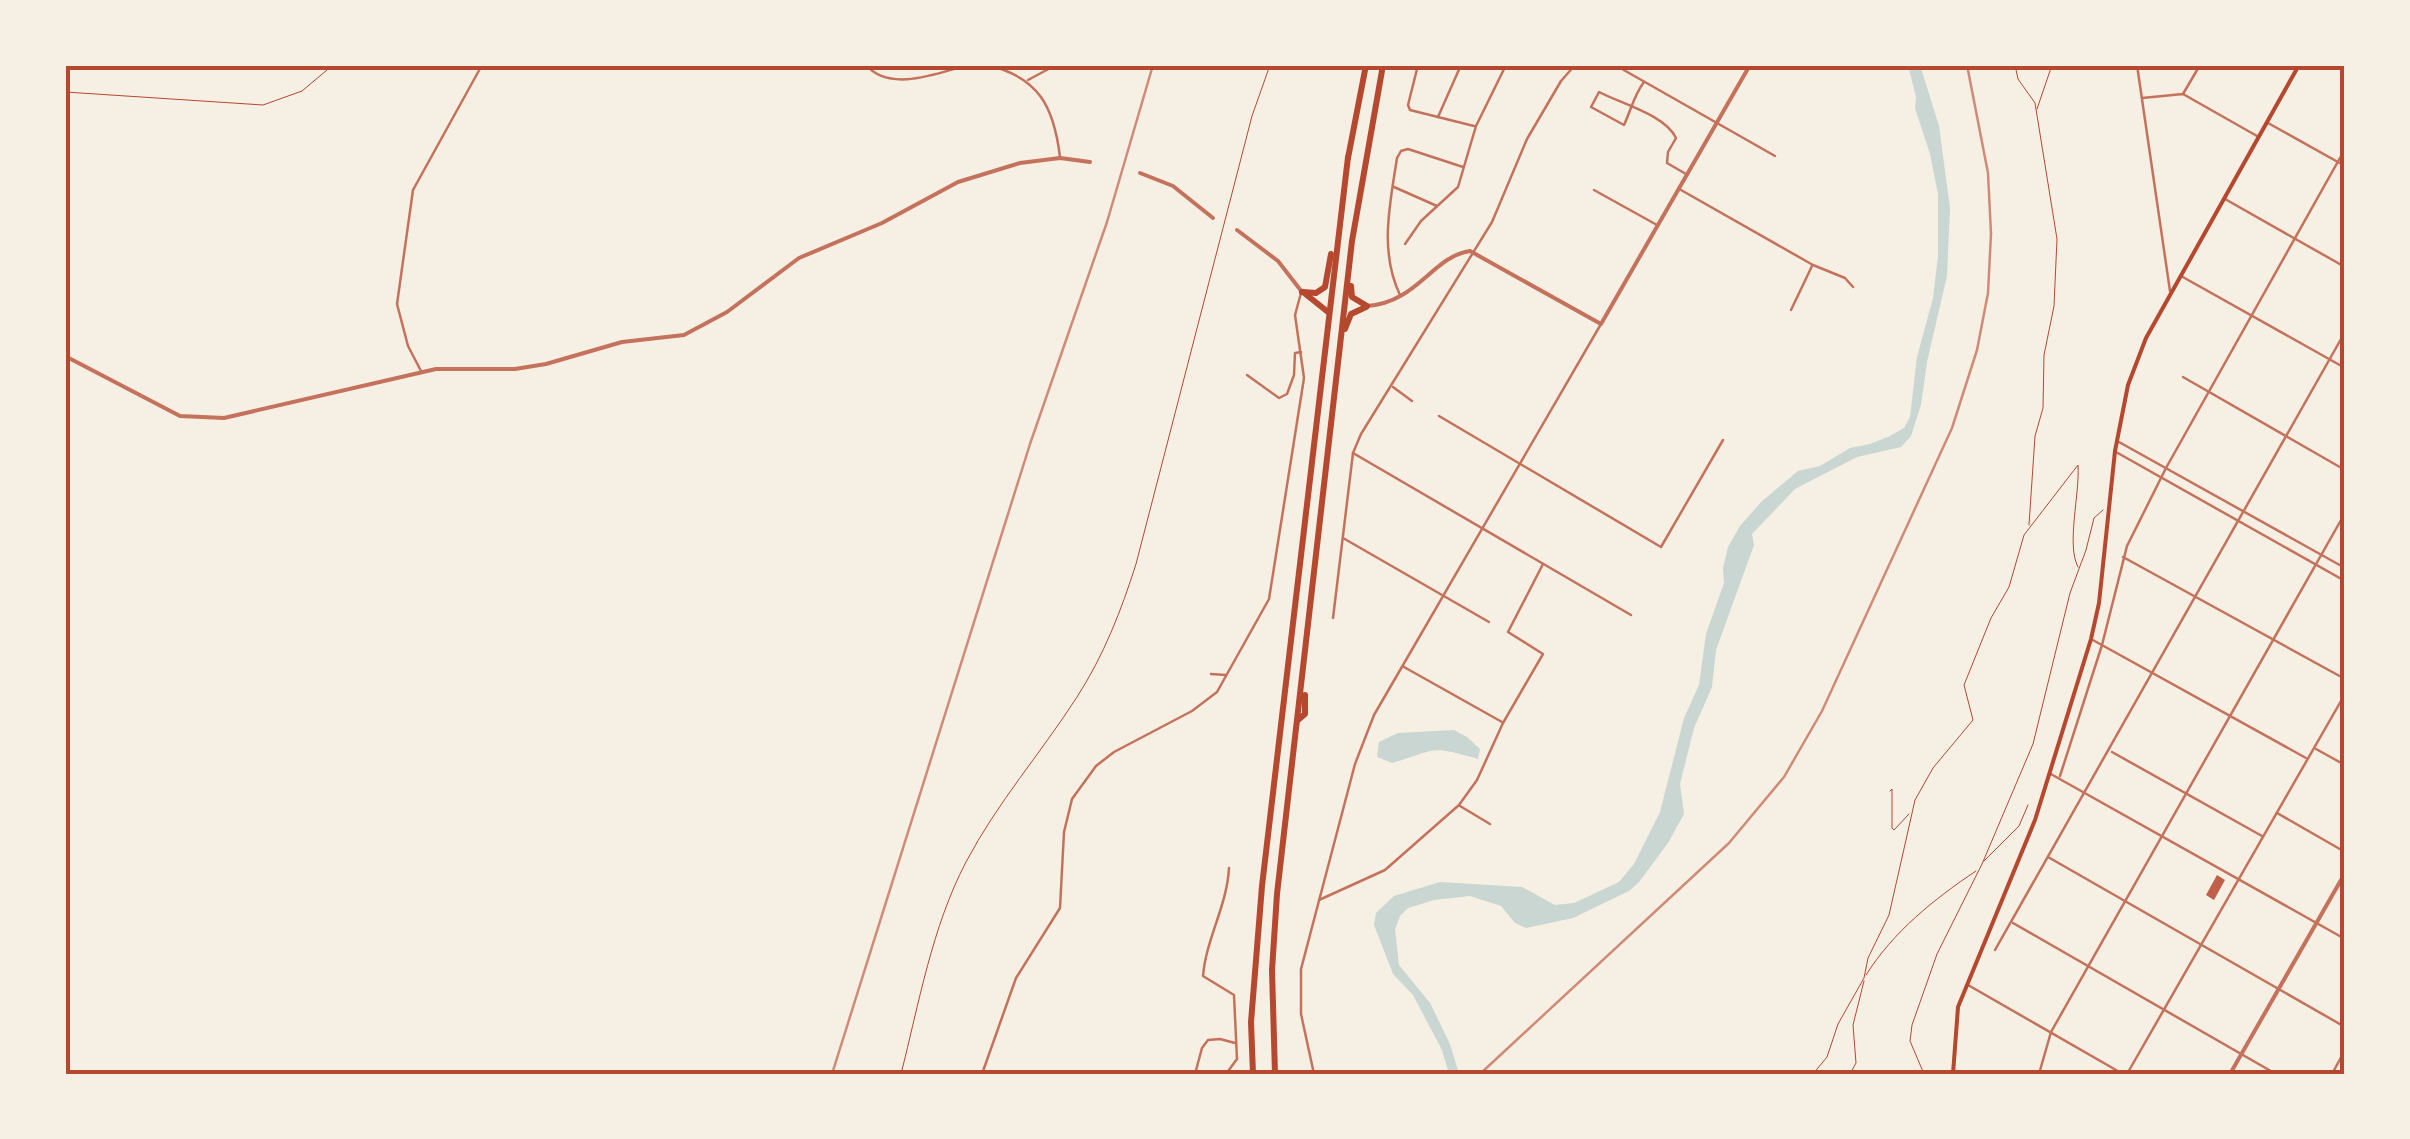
<svg xmlns="http://www.w3.org/2000/svg" width="2410" height="1139" font-family="'Archivo Narrow',sans-serif">
	<rect width="100%" height="100%" fill="#f6efe4"/>
	<g fill="#c9d6d2">
		<path d="M1908,65H1920L1939,126L1950,208L1947,276L1927,362L1921,405L1911,436L1901,447L1857,457L1795,489L1752,534L1754,545L1716,650L1712,687L1694,728L1680,784L1684,814L1668,843L1639,882L1629,891L1573,918L1526,928L1515,923L1501,906L1470,896L1434,900L1408,908L1400,916L1395,929L1399,965L1430,1003L1450,1044L1459,1074H1449L1442,1050L1413,995L1393,974L1374,925L1376,913L1394,896L1440,882L1522,887L1555,905L1574,903L1619,882L1634,864L1660,812L1684,718L1699,685L1706,634L1724,583L1723,568L1728,547L1740,526L1761,502L1798,471L1820,466L1850,448L1870,444L1890,436L1904,428L1910,417L1917,357L1933,298L1938,256V194L1930,154L1915,108L1916,97Z"/>
		<path d="M1454,730L1467,737L1480,749L1478,759C1428,745 1440,749 1392,763L1377,757L1379,742L1398,733Z"/>
	</g>
	<path fill="#bf614a" d="M2217,875L2225,880L2214,900L2206,895Z"/>
	<g fill="none" stroke-linecap="round" stroke-linejoin="round">
		<g stroke="#b5482f" stroke-width="1">
			<path d="M2015,65L2018,79L2035,103L2057,239L2054,306L2044,355L2043,408L2035,436L2029,525"/>
			<path d="M65,92L263,105L302,91L333,65"/>
			<path d="M2037,109L2052,65"/>
			<path d="M1890,791L1892,789V828L1894,830L1909,814"/>
			<path d="M1984,861L2019,826L2028,805"/>
			<path d="M1866,975C1893,932 1934,899 1976,871"/>
			<path d="M901,1074C919,1003 932,927 966,862C997,803 1041,753 1077,697C1104,655 1121,611 1136,564L1252,116L1270,65"/>
			<path d="M1813,1074L1827,1057L1838,1024L1864,978L1868,958L1889,915L1915,800L1933,768L1973,720L1964,685L1991,618L2009,587L2024,535L2078,465C2080,494 2066,545 2078,567"/>
			<path d="M1850,1074L1856,1063L1853,1025L1864,981"/>
			<path d="M1924,1074L1910,1041L1912,1025L1937,954L1982,864L2033,744L2070,593L2086,550L2094,518L2103,510"/>
		</g>
		<g stroke="#c5725c" stroke-width="2.5">
			<path d="M866,65C890,93 938,73 968,65"/>
			<path d="M987,65C1039,77 1054,107 1060,157"/>
			<path d="M1418,65L1408,105L1410,110L1474,126"/>
			<path d="M1615,65L1775,156"/>
			<path d="M2137,65L2170,291"/>
			<path d="M2344,65H2345"/>
			<path d="M1028,80L1056,65"/>
			<path d="M1644,82C1634,95 1631,110 1624,125L1591,107L1599,92C1622,104 1665,115 1676,138L1668,152L1667,163L1686,174"/>
			<path d="M2183,94L2200,65"/>
			<path d="M2142,98L2183,94L2257,136"/>
			<path d="M1438,117L1461,65"/>
			<path d="M2268,123L2345,166"/>
			<path d="M1394,187L1437,206"/>
			<path d="M1594,190L1657,225"/>
			<path d="M1681,190L1813,265L1845,278L1853,287"/>
			<path d="M2225,199L2345,267"/>
			<path d="M1405,244L1421,221L1458,187L1476,126L1506,65"/>
			<path d="M2181,276L2345,368"/>
			<path d="M1400,295C1379,251 1390,204 1397,158L1401,151L1408,149L1463,167"/>
			<path d="M1791,310L1812,266"/>
			<path d="M421,371L408,346L397,304L413,190L482,65"/>
			<path d="M1247,375L1279,398L1287,394L1294,375L1295,353L1301,352"/>
			<path d="M2183,377L2345,470"/>
			<path d="M1393,387L1412,401"/>
			<path d="M1439,416L1661,547L1723,440"/>
			<path d="M2119,442L2345,568"/>
			<path d="M2116,452L2345,581"/>
			<path d="M1353,453L1631,615"/>
			<path d="M1343,538L1489,622"/>
			<path d="M2123,557L2345,679"/>
			<path d="M1333,618L1353,453L1361,434L1492,222L1527,139L1561,81L1575,65"/>
			<path d="M2091,639L2306,758"/>
			<path d="M1404,667L1502,722"/>
			<path d="M1211,674L1226,675"/>
			<path d="M2316,749L2345,765"/>
			<path d="M2112,752L2262,836"/>
			<path d="M2049,773L2345,939"/>
			<path d="M2060,776L2102,645L2127,546L2166,468L2345,149"/>
			<path d="M1460,806L1490,824"/>
			<path d="M2277,813L2345,852"/>
			<path d="M2048,857L2345,1027"/>
			<path d="M1319,900L1385,870L1459,805L1477,780L1503,723L1543,654L1508,632L1543,564"/>
			<path d="M2013,923L2276,1074"/>
			<path d="M1995,950L2345,332"/>
			<path d="M1968,985L2123,1074"/>
			<path d="M982,1074L1016,978L1060,908L1064,832L1072,799L1096,766L1114,752L1192,711L1217,692L1269,599L1304,378L1295,315L1301,293"/>
			<path d="M1195,1074L1202,1048L1208,1040L1220,1039L1235,1043"/>
			<path d="M1226,1074L1237,1059L1234,995L1203,976C1206,939 1227,906 1229,868"/>
			<path d="M1314,1074L1301,1014V969L1355,764L1374,715L1601,324"/>
			<path d="M2039,1074L2051,1032L2345,513"/>
			<path d="M2127,1074L2345,694"/>
			<path d="M2332,1074L2345,1050"/>
		</g>
		<g stroke="#c5725c" stroke-width="4">
			<path d="M1140,173L1173,186L1213,218"/>
			<path d="M1237,230L1278,261L1302,292"/>
			<path d="M1367,306C1417,303 1433,256 1470,251L1601,324L1750,65"/>
			<path d="M65,356L180,416L224,418L436,369H515L546,364L622,342L684,335L727,312L799,258L882,223L958,182L1020,163L1060,158L1090,162"/>
			<path d="M2230,1074L2345,873"/>
		</g>
		<path stroke="#b5482f" stroke-width="4" d="M1953,1074L1958,1007L2035,820L2091,639L2099,603L2115,451L2128,385L2146,338L2299,65"/>
		<g stroke="#b5482f" stroke-width="6">
			<path d="M1348,158L1366,65"/>
			<path d="M1351,286L1352,297L1367,306"/>
			<path d="M1302,292L1316,293L1325,287L1331,254"/>
			<path d="M1303,292L1328,312"/>
			<path d="M1345,329L1351,314L1366,307"/>
			<path d="M1298,720L1305,714V695"/>
			<path d="M1253,1074L1251,1022L1262,886L1348,157"/>
			<path d="M1275,1074L1272,970L1277,894L1352,241L1383,65"/>
		</g>
		<g stroke="#cf8b77" stroke-width="2.5">
			<path d="M832,1074L1030,444L1107,222L1153,65"/>
			<path d="M1480,1074L1729,843L1784,777L1822,711L1952,428L1977,350L1988,293L1991,234L1988,173L1967,65"/>
		</g>
	</g>
	<rect width="2410" height="1139" fill="none" stroke="#f6efe4" stroke-width="135"/>
	<rect x="68" y="68" width="2274" height="1004" fill="none" stroke="#b5482f" stroke-width="4"/>
</svg>
